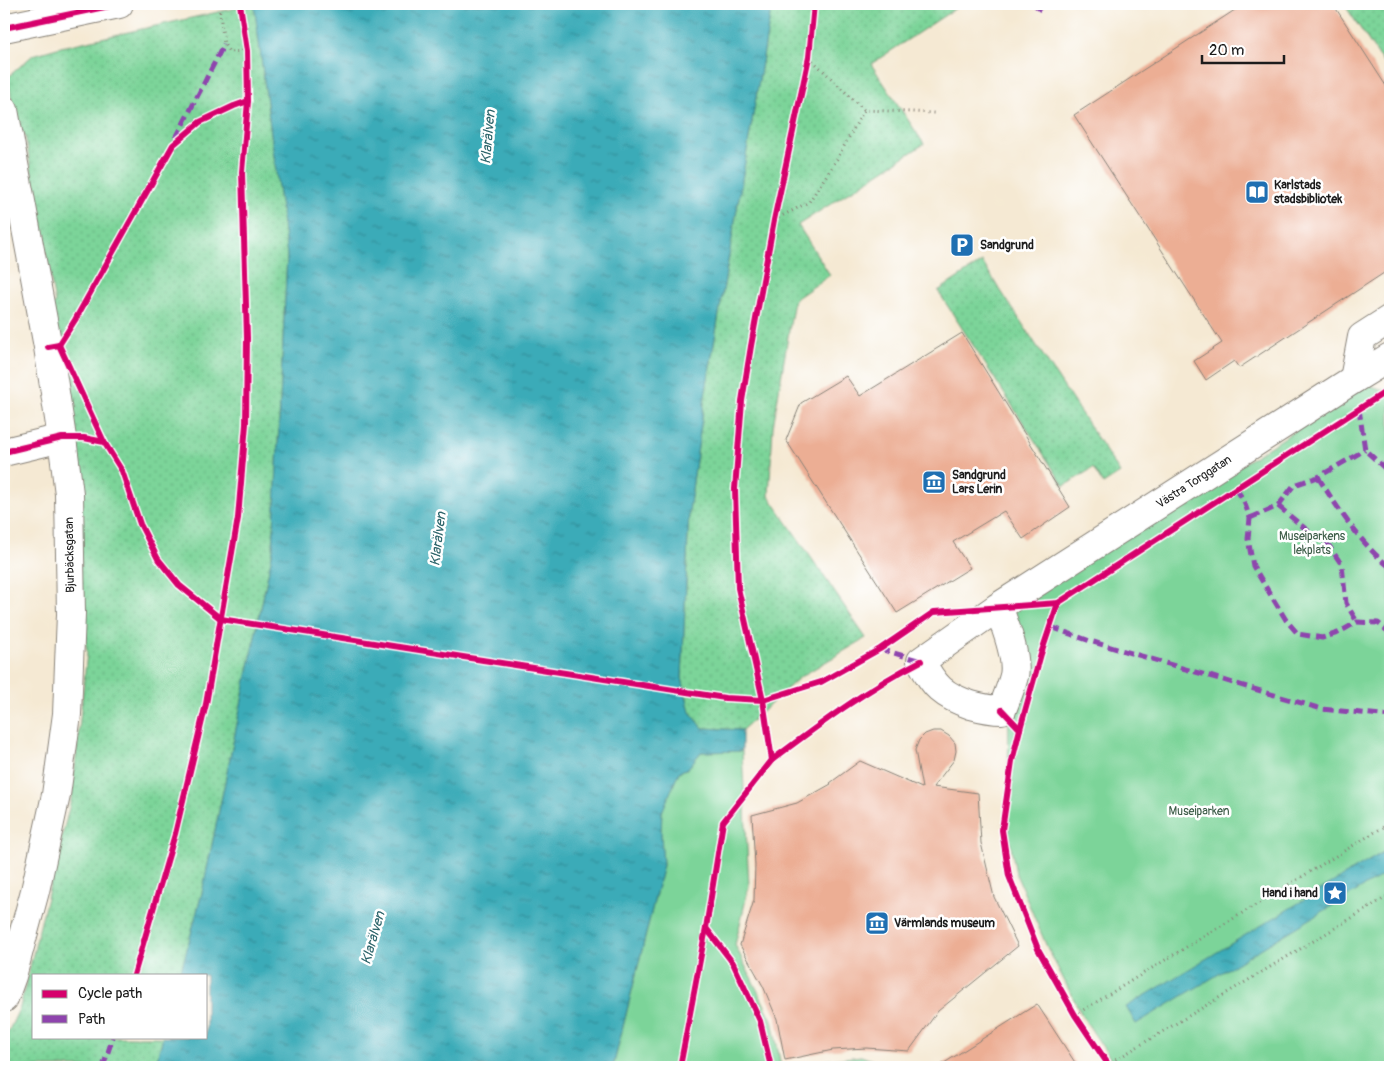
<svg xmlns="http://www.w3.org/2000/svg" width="1394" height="1071" font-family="Pangolin,sans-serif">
	<defs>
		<pattern id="grass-dots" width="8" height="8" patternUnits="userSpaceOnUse" patternTransform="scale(1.25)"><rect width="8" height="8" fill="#7bd499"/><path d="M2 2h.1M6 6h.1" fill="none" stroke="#6ab583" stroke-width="1.8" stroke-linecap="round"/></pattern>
		<pattern id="water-ripples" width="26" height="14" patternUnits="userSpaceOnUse" patternTransform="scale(1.25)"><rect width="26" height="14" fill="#3babb8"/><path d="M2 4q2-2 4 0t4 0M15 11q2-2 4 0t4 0" fill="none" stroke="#318a95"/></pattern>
	</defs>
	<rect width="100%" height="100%" fill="#fff"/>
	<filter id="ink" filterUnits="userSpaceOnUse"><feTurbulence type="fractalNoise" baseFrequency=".02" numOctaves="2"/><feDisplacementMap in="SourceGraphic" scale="10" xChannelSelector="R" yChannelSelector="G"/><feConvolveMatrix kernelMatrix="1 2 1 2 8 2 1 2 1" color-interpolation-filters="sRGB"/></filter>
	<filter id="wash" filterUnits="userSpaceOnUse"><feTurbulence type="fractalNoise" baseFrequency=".0096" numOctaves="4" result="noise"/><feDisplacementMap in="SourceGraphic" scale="20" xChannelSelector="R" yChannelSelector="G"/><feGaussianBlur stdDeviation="1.12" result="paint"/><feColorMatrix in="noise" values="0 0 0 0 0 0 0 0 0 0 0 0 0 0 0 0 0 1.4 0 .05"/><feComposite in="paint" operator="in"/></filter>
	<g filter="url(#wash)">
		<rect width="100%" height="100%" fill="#f5e9d3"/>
		<g fill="url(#grass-dots)" stroke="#4c785a">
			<path d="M254,4L287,255L273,550L202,893L180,975H34V1037H163L155,1067H4V1041L20,1007L72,796L87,652L39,317L55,303L25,135L16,127L8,77L33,55L61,47Z"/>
			<path d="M772,4H962L871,64L924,144L798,225L830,275L794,300L773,427L769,496L866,638L800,677L742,730L703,728L690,712L682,678L689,511L705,396Z"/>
			<path d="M1344,4H1390V73Z"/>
			<path d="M982,262L1120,473L1103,484L1093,468L1064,486L938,291Z"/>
		</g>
		<g fill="#7bd499" stroke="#4c785a">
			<path d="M1368,385L1387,391L1390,396V1067H1116L1083,1017L1047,947L1016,874L1008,830L1009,657L994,620Z"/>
			<path d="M742,751L749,886L735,945L772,1020L781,1066L861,1056L891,1067H613L663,865C662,848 659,830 662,813C664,799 673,785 679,772L688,768L701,752Z"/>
		</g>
		<g fill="url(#water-ripples)" stroke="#2c646a">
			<path d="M254,4H772L705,396L689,511L682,678L690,712L703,728L742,730V751L701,752L688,768L679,772L662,812L661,834L663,865L613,1067H155L163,1037H206V975H180L202,893L273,550L287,255Z"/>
			<path d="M1390,848V871L1136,1024L1126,1007Z"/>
		</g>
		<g id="blocks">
			<g fill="#ecae94">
				<path d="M1244,4H1333L1390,92V269L1239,368L1234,361L1206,380L1194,361L1222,343L1074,115Z"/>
				<path d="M962,333L1070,507L1023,539L1004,511L953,542L970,568L897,613L786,440L801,403L846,376L860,396Z"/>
				<path d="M933,731H941L949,736L955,743L956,751L954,760L933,787L978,793L981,843L994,897L1018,946L938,1011L909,1051L866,1048L833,1050L785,1060L777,1019L763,986L740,945L754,900L755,865L752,815L797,803L831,784L830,783L860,761L922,788L915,750L919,740L925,734Z"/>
				<path d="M1037,1004L1078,1067H938L1007,1023Z"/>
			</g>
		</g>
	</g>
	<g filter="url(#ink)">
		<use href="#blocks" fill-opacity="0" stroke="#888278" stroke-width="1"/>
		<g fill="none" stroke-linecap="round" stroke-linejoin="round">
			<g stroke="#888278" stroke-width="30">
				<g id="minor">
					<path d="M4,28L119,4"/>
					<path d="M4,110L48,347L62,438L69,494L71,614L67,714L56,795L35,891L12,976L4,998"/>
					<path d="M1354,379L1362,337L1390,319"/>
					<path d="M4,452L62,438"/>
					<path d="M998,607C1005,625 1018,657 1014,676C1011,688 1006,699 1002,710C990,710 982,708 971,705C944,696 934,687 921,661L998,607L1354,379L1390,357"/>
				</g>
			</g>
			<g stroke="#888278" stroke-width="3" stroke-dasharray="1 4" stroke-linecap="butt">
				<path d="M219,6L224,44L229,52L247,51"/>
				<path d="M809,57L864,110L935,113"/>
				<path d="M774,220L809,202L837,159L864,110"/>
				<path d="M1075,1015L1390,823"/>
				<path d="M1107,1065L1390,895"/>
			</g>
			<use href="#minor" stroke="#fff" stroke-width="28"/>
			<g stroke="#8e44ad" stroke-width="5" stroke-dasharray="10 5" stroke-linecap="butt">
				<path d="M1034,4L1041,10"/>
				<path d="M176,138L224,44"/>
				<path d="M1359,409L1365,450L1390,473"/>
				<path d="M1318,477C1336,506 1363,547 1390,567"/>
				<path d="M1236,489L1243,499L1250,518L1248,539L1253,566L1286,620L1298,634L1322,638L1338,633L1357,622L1378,623L1390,633"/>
				<path d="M1278,506L1313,535L1329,546L1342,565L1346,603L1357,622"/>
				<path d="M1250,518L1278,506L1294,485L1318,477L1365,450"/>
				<path d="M1051,627L1090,641L1322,709L1390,716"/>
				<path d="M880,649L921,661"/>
				<path d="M103,1067L113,1037"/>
			</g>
			<g stroke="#fff" stroke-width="9">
				<g id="cycleway">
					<path d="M4,28L119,4"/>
					<path d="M59,345L104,442"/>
					<path d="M48,347L59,345L75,320L173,145L200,122L234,106L248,101"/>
					<path d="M4,452L62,438H84L104,442L122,471L140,524L158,559L179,585L221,619L725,698L763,700L821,682L880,649L934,612L1058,603L1390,389"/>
					<path d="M1002,710L1020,729L1012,761L1002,830L1009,876L1038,949L1075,1015L1110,1067"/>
					<path d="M1020,729L1041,654L1058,603"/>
					<path d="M772,760C820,724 868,688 921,661"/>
					<path d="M706,928L733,963L760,1021L771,1067"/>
					<path d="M134,975L175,834L206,704L238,518L246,424L247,338L242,172L248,101L247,51L240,4"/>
					<path d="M680,1067L706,928L723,822L772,760L763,700L738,588L735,489L742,401L751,346L774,220L809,57L814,4"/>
				</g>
			</g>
			<use href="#cycleway" stroke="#d6006c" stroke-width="6"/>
		</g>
	</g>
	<defs>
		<g id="library-square" transform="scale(1.25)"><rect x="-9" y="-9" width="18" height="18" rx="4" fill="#1f6fb2" stroke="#fff"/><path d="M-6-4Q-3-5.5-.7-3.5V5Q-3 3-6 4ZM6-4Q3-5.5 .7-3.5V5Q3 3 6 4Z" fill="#fff"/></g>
		<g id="parking-square" transform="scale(1.25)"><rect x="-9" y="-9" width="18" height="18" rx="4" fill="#1f6fb2" stroke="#fff"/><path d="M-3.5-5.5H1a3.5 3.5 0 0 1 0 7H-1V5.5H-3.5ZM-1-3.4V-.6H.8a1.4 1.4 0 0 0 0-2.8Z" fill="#fff"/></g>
		<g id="museum-square" transform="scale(1.25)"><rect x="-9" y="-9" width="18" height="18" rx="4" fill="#1f6fb2" stroke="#fff"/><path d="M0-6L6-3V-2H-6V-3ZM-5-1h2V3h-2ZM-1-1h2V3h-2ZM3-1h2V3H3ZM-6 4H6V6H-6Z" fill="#fff"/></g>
		<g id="sight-square" transform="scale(1.25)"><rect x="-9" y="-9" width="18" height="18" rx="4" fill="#1f6fb2" stroke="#fff"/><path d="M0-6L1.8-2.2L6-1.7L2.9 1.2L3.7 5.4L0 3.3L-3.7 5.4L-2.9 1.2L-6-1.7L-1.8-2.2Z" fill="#fff"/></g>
	</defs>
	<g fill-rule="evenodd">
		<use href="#library-square" x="1257" y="192"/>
		<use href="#parking-square" x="962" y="245"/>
		<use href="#museum-square" x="934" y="482"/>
		<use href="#sight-square" x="1335" y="893"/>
		<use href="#museum-square" x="877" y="923"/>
	</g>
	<g text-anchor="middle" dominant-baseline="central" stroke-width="5" stroke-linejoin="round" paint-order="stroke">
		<g font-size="12" font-weight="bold" fill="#1c1c1c" stroke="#fff" text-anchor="start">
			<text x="1274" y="185">Karlstads<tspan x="1274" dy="14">stadsbibliotek</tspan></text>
			<text x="980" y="245">Sandgrund</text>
			<text x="952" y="475">Sandgrund<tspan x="952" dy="14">Lars Lerin</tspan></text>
			<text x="1318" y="893" text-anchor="end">Hand i hand</text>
			<text x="894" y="923">Värmlands museum</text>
		</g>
		<g font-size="12" fill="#1c1c1c" stroke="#fff">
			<text transform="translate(1194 482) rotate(-33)">Västra Torggatan</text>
			<text transform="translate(70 555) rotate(-91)">Bjurbäcksgatan</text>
		</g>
		<g font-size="12" fill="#3d5c48" stroke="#fff">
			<text x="1312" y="536">Museiparkens<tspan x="1312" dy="14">lekplats</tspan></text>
			<text x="1199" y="811">Museiparken</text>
		</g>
		<g font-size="14" font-style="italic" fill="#2c646a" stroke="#fff">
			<text transform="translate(488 137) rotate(-85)">Klarälven</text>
			<text transform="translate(438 539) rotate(-83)">Klarälven</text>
			<text transform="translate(373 938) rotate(-74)">Klarälven</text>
		</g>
	</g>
	<rect width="1394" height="1071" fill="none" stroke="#fff" stroke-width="20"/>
	<rect x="32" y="974" width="175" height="65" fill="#ffffff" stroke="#a4a4a4"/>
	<rect x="42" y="990" width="25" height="8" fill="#d6006c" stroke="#a4a4a4"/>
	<text x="78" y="998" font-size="15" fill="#1c1c1c">Cycle path</text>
	<rect x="42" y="1015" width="25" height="8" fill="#8e44ad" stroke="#a4a4a4"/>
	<text x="78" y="1024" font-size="15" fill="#1c1c1c">Path</text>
	<path d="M1202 55v8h82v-8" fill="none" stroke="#1c1c1c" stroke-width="2.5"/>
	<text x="1209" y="55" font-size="15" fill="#1c1c1c" stroke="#ffffff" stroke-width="4" paint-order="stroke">20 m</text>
</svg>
